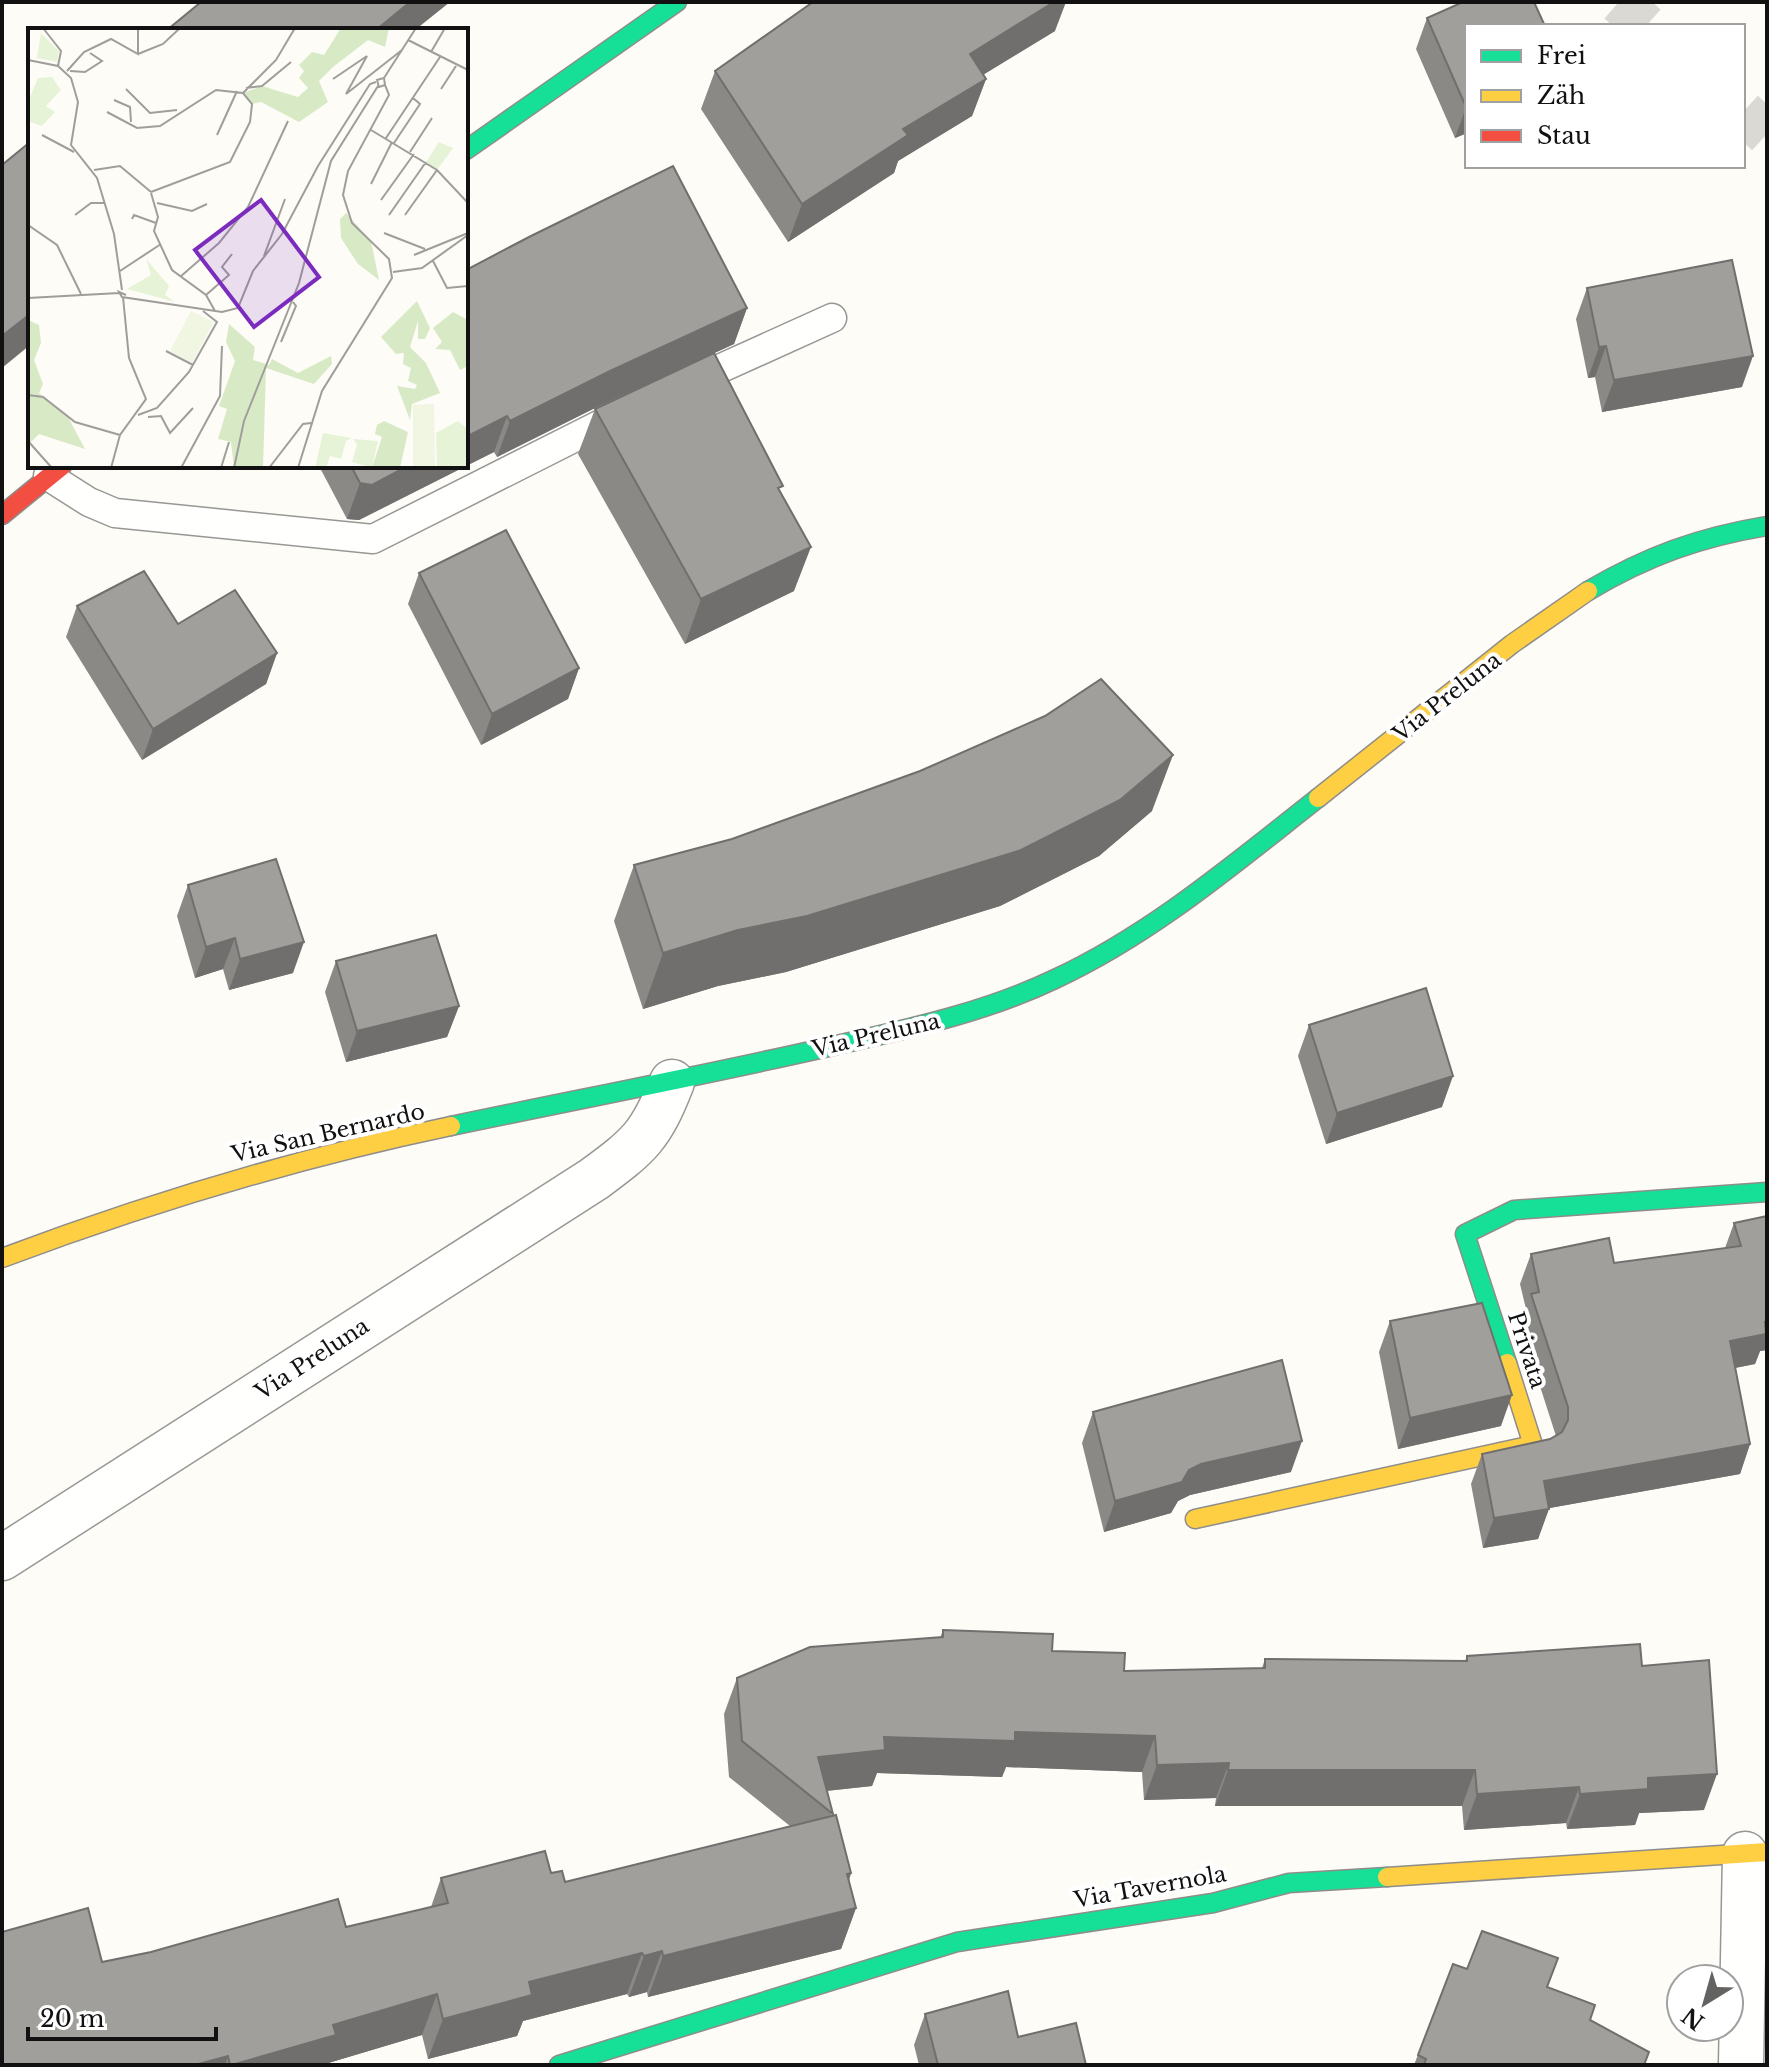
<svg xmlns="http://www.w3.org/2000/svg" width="1769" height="2067" font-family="'Libre Baskerville',serif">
	<rect width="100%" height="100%" fill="#fdfcf7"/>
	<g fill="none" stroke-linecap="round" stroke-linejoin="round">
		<g stroke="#dad9d4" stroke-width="44" stroke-dasharray="44 22" stroke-linecap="butt">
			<path d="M1619,2L1646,26"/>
			<path d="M1743,112L1767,134"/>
		</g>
		<g stroke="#979795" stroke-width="31">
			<g id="lane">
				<path d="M686,384L832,318"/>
				<path d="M48,476L89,502L115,513L373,539L619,415"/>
			</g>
		</g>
		<g stroke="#979795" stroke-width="47">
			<g id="street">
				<path d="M2,1558L594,1179C640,1145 651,1136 672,1082"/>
				<path d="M1741,2065L1745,1854"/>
			</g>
		</g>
		<g stroke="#8e8d8b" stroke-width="21">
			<g id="fast">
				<path d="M466,150L677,2"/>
				<path d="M1588,591C1647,556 1700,537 1767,526"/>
				<path d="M451,1126C575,1100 700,1076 824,1048C902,1030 982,1014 1055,979C1152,934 1235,863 1318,798"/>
				<path d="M1507,1363L1465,1234L1514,1210L1767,1192"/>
				<path d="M559,2065L957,1942L1213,1903L1289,1883L1387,1877"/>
			</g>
		</g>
		<g stroke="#8e8d8b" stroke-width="21">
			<g id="slow">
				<path d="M1318,798L1512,644L1588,591"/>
				<path d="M2,1258C149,1203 298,1158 451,1126"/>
				<path d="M1195,1519L1533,1445L1507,1363"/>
				<path d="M1387,1877L1767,1852"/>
			</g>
		</g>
		<g stroke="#8e8d8b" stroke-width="21">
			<path id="jam" d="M2,515L62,466"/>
		</g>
		<use href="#lane" stroke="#fffffe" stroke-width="28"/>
		<use href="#street" stroke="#fffffe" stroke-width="44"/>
		<use href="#fast" stroke="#16e098" stroke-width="18"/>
		<use href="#slow" stroke="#ffcf43" stroke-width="18"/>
		<use href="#jam" stroke="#f24e42" stroke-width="18"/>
	</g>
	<g fill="#8a8986">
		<path d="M1463,2L1467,133L1455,138L1416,49L1427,18Z"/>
		<path d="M1055,31L983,75L986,79L972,116L898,161L894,173L788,242L701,109L715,71Z"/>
		<path d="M466,270L747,308L734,344L597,407L497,457L494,452L466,466Z"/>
		<path d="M1587,288L1742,387L1602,412L1595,377L1588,378L1576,319Z"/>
		<path d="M595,409L781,493L794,591L685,644L578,454Z"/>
		<path d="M319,466H466L359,520L347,519Z"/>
		<path d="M419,573L579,668L568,699L481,745L408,604Z"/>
		<path d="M77,606L178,624L277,653L266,684L142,760L66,637Z"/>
		<path d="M1152,811L1099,856L1000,906L786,972L718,986L643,1009L614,921L634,865Z"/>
		<path d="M188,885L293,973L229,990L223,969L195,978L177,916Z"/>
		<path d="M336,961L459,1006L447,1037L346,1062L325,992Z"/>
		<path d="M1309,1025L1442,1107L1326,1144L1298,1056Z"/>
		<path d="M1767,1216V1350L1760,1351L1755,1364L1735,1368L1750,1444L1740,1474L1549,1508L1538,1539L1483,1548L1471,1484L1482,1454L1550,1439L1556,1436L1520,1324L1526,1309L1520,1284L1531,1254L1614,1263L1725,1248L1734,1223Z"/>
		<path d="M1390,1321L1501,1426L1398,1449L1379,1352Z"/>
		<path d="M1093,1412L1291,1472L1190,1495L1178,1501L1171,1513L1104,1532L1082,1443Z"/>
		<path d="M943,1630L1052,1651L1124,1671L1262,1668L1265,1659L1465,1661L1467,1656L1642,1666L1704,1810L1639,1813L1635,1825L1567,1829L1566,1823L1464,1830L1462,1806H1215L1216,1798L1144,1800L1142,1772L1006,1767L1002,1777L877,1773L872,1786L827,1791L832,1816L851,1873L849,1881L856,1908L841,1949L648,1997L647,1992L629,1997L627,1994L523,2021L517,2036L428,2059L422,2035L325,2064V2065H2L102,1962L346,1927L431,1907L441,1878L551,1873L565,1882L790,1826L729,1777L724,1714L737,1678L940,1638Z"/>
		<path d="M1453,1964L1467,1969L1547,1987L1590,2020L1644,2065H1414Z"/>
		<path d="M925,2014L1018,2037L1086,2065H919L914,2045Z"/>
	</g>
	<g fill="#716f6d">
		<path d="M410,2H450L415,30H376Z"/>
		<path d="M1054,2H1066L1055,31L956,91L970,54Z"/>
		<path d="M986,79L972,116L898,161L894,173L788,242L802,204L903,129Z"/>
		<path d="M1467,106V133L1455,138L1466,107Z"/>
		<path d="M747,308L734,344L597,407L497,457L510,421L610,371Z"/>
		<path d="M30,314V345L2,368V336Z"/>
		<path d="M1606,346L1595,377L1588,378L1599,347Z"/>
		<path d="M1753,356L1742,387L1602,412L1614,380Z"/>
		<path d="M507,416L494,452L466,466V437Z"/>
		<path d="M408,466H466L359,520L347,519L360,483Z"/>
		<path d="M811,547L794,591L685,644L701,599Z"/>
		<path d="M277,653L266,684L142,760L153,729Z"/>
		<path d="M579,668L568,699L481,745L492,714Z"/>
		<path d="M1173,755L1152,811L1099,856L1000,906L786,972L718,986L643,1009L663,953L738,930Z"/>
		<path d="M235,938L223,969L195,978L206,947Z"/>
		<path d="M304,942L293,973L229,990L240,959Z"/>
		<path d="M459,1006L447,1037L346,1062L357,1031Z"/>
		<path d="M1453,1076L1442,1107L1326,1144L1337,1113Z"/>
		<path d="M1765,1322H1767V1350L1760,1351L1755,1364L1719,1371L1730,1341Z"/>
		<path d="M1512,1395L1501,1426L1398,1449L1410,1418Z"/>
		<path d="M1302,1441L1291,1472L1190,1495L1178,1501L1171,1513L1104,1532L1115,1501L1189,1470L1201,1464Z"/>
		<path d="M1750,1444L1740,1474L1533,1511L1544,1481Z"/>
		<path d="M1549,1509L1538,1539L1483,1548L1494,1518Z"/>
		<path d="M1015,1732L1155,1736L1142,1772L1006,1767L1002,1777L877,1773L872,1786L805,1793L818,1757L884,1737Z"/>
		<path d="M1229,1763L1216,1798L1144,1800L1157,1765Z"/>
		<path d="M1228,1770H1475L1462,1806H1215Z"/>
		<path d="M1717,1774L1704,1810L1639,1813L1635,1825L1567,1829L1580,1794L1648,1778Z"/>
		<path d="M1579,1787L1566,1823L1464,1830L1477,1794Z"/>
		<path d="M851,1873L837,1913L856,1908L841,1949L648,1997L663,1956L847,1874Z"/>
		<path d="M662,1951L647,1992L629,1997L644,1956Z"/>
		<path d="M642,1953L627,1994L523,2021L517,2036L428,2059L443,2019L529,1982Z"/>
		<path d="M437,1994L422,2035L325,2064V2065H232L333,2025Z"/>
		<path d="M228,2056L225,2065H195Z"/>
	</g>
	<g fill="#a19f9c" stroke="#716f6d" stroke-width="2">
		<path d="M201,2H410L376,30H167Z"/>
		<path d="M813,2H1054L970,54L986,79L903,129L908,135L802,204L715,71Z"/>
		<path d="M1463,2H1534L1545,26H1467L1466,107L1427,18Z"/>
		<path d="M30,142V314L2,336V165Z"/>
		<path d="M673,166L747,308L610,371L510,421L507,416L466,437V270L529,237Z"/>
		<path d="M1732,260L1753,356L1614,380L1606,346L1599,347L1587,288Z"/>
		<path d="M714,353L783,486L778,488L811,547L701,599L595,409Z"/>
		<path d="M351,466H408L372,485L360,483Z"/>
		<path d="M506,530L579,668L492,714L419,573Z"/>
		<path d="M144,571L178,624L235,590L277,653L153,729L77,606Z"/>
		<path d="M1101,679L1173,755L1120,800L1021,850L807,916L738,930L663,953L634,865L732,839L920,771L1045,716Z"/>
		<path d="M276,859L304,942L240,959L235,938L206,947L188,885Z"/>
		<path d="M436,935L459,1006L357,1031L336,961Z"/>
		<path d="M1426,988L1453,1076L1337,1113L1309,1025Z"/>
		<path d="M1767,1216V1322H1765L1766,1334L1730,1341L1750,1444L1544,1481L1549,1509L1494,1518L1482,1454L1550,1439L1562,1432L1568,1420V1407L1531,1294L1539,1292L1531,1254L1609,1238L1614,1263L1741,1246L1734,1223Z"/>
		<path d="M1482,1303L1512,1395L1410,1418L1390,1321Z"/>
		<path d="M1282,1360L1302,1441L1201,1464L1189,1470L1182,1482L1115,1501L1093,1412Z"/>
		<path d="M943,1630L1053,1634L1052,1651L1125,1653L1124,1671L1265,1668V1659L1467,1661V1656L1640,1644L1642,1666L1709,1660L1717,1774L1648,1778V1789L1580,1794L1579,1787L1477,1794L1475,1770H1228L1229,1763L1157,1765L1155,1736L1015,1732V1741L884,1737L885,1750L818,1757L833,1814L742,1741L737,1678L810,1647L943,1637Z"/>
		<path d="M836,1815L851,1873L847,1874L856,1908L663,1956L662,1951L644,1956L642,1953L529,1982L532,1995L443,2019L437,1994L333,2025L336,2035L232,2065H230L228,2056L195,2065H2V1932L88,1908L102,1962L151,1952L338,1899L346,1927L448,1903L441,1878L545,1851L551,1873L562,1871L565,1882Z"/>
		<path d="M1482,1931L1558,1958L1547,1987L1595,2005L1590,2020L1649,2052L1644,2065H1424L1426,2059L1418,2055L1453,1964L1467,1969Z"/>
		<path d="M1008,1991L1018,2037L1076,2023L1086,2065H938L925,2014Z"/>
	</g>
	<g text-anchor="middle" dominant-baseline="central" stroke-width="8" stroke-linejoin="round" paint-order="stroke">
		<g font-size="22" fill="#111" stroke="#fff">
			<text transform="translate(1447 697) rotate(-38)">Via Preluna</text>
			<text transform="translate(876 1035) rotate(-13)">Via Preluna</text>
			<text transform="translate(328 1133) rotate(-13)">Via San Bernardo</text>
			<text transform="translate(1527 1350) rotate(72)">Privata</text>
			<text transform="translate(312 1359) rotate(-33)">Via Preluna</text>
			<text transform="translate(1150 1887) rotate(-10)">Via Tavernola</text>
		</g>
	</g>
	<g transform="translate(28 28)">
		<rect width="440" height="440" fill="#fdfcf7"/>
		<path d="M13,5L31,23L29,34L9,30ZM24,49L33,62L18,78L27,84L14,98L0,93V74L10,50ZM411,114L425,120L409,142L398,134ZM118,231L141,258L137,267L147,274L99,261L123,247ZM430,393L440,401V440H409L408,405ZM295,405L324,410L318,413L313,431L302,428L298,440H287ZM325,411L350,413L344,440L324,434L329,416Z" fill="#e7f3d7"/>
		<path d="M313,0H361L357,19L340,12L305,39L291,53L300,74L271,94L233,74L224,76L215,65L234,58L270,69L280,60L271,50L276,43L271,37L284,24L296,27ZM318,185L343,213L351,252L330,236L313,210L312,191ZM389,273L402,300L397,311H390V293L382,319L398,335L412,365L384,376L382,392L369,358L387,361L389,357L380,353L383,340L375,336L376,325L368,326L353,309ZM425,284L440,292V338L432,342L422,322L407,321L414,314L405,300ZM0,292L11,297L13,315L6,332L15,356L11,365L39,387L57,421L11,406L0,417ZM201,296L227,319L225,332L235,335L241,337L244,331L270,345L303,328L304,336L286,356L238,340L235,440H206L203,414L190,411L199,381L191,378L207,333L198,314ZM356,393L380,404L372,440H344L354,409L347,406L349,397Z" fill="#d8eac5"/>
		<path d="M163,283L186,294L164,335L142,323ZM406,376L407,440H385V377Z" fill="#f0f6e1"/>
		<path fill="none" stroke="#9f9e9b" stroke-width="2" d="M15,0L33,23L30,38M380,12L440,42M403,24L417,0M110,26L135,16L152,0M0,32L30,38L43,50L50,74L43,117L69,150L86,206L94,262M39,43L56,24L83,11L110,26V0M42,43L57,44L74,33L62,25M356,50L357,57L351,59L349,52L356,50L388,0M305,51L339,28L318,66L374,22M218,60L234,58L263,34M98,61L122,85L149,82M413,61L428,38M215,65L248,32L267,0M86,72L102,79L103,94M79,84L109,100L132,98L188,62L215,65L224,76L222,94L202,134L123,164M343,102L409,142L440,175M14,107L46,124M189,107L209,63M358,110L412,29M366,115L392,76L385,70M382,124L404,90M66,142L92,138L123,164M343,156L364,114M123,165L130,189L126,203L144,242L178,267L187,283M353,172L386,126M129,175L164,183L179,176M47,187L63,175H77M361,187L398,134M377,187L409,142M104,191L106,187L128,195M0,197L29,217L53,266M356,205L397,221M386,227L440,205M236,228L257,171M405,233L419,260L440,258M92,243L133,216M365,244L394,240L440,207M152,249L191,215L220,179L260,93M98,267L91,264L94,269L194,284L210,280L225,243L254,206L290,138L342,56L348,54M178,267L201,247L194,239L204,226M0,270L91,265M253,314L268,278L265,274M138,323L165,337M0,367L15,369L47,394L92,407M110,387L129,380L161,344L189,294L175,283M120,389L133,388L142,405L165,380M0,413L24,440M83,440L92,407L118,371L101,330L95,269M153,440L192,368L194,318M193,440L201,414M206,440L216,393L271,255L303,133L350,58M241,440L275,396L283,395M270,440L294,363L364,250L361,231L324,195L315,167L320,143L361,67L357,57"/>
		<path fill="#7b2cbf" fill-opacity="0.15" stroke="#7b2cbf" stroke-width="4" d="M233,172L291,249L226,299L167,222Z"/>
		<rect width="440" height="440" fill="none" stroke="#111" stroke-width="4"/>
	</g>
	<rect width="1769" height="2067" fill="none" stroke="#111111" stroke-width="8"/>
	<rect x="1465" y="24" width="280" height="144" fill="#ffffff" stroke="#a0a0a0" stroke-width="2"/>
	<rect x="1481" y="50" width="40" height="12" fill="#16e098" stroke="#a0a0a0" stroke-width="2"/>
	<text x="1537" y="64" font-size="24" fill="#111111">Frei</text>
	<rect x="1481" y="90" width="40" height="12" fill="#ffcf43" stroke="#a0a0a0" stroke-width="2"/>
	<text x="1537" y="104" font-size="24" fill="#111111">Zäh</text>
	<rect x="1481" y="130" width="40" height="12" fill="#f24e42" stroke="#a0a0a0" stroke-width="2"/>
	<text x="1537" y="144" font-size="24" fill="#111111">Stau</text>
	<g transform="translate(1705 2003) rotate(217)"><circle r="38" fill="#ffffff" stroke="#a0a0a0" stroke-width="2"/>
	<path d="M0-6L14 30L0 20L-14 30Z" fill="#646362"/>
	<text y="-12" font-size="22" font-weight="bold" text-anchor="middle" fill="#111111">N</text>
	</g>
	<path d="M28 2027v12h188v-12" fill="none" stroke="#111111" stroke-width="4"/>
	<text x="40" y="2027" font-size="24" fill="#111111" stroke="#ffffff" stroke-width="6" paint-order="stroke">20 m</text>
</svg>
